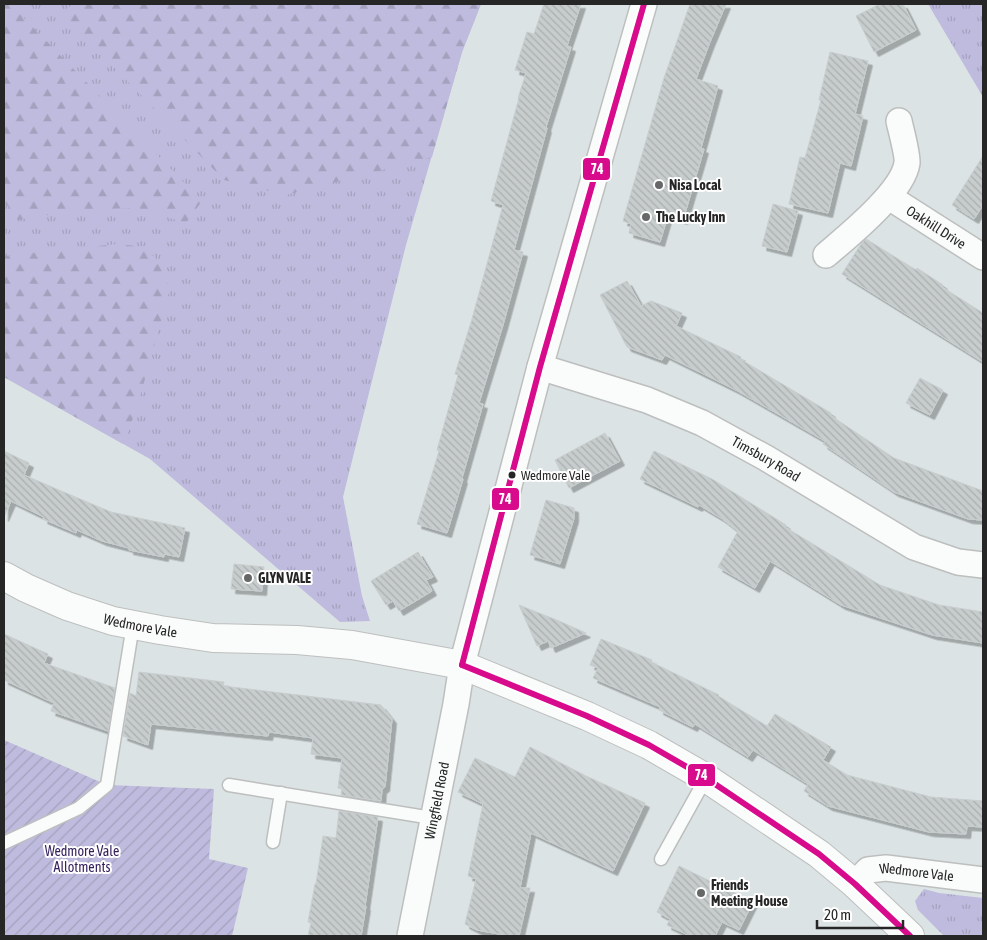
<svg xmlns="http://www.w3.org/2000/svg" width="987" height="940" font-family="'Asap Condensed',sans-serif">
	<defs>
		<pattern id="grass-tufts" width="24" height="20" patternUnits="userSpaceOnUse" patternTransform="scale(1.25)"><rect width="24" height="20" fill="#bfbbde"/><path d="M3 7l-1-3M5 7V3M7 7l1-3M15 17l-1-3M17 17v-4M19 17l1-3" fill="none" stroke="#a4a1be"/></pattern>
		<pattern id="forest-firs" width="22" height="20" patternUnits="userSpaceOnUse" patternTransform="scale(1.25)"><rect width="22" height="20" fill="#bfbbde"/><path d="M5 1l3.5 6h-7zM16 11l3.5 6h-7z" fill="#a4a1be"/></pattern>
		<pattern id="garden-furrows" width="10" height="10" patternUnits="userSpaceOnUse" patternTransform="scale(1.25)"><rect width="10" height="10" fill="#bfbbde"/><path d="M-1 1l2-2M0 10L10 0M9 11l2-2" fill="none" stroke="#a4a1be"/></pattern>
		<pattern id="building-back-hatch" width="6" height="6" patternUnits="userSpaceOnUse" patternTransform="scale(1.25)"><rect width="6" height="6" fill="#c7cccd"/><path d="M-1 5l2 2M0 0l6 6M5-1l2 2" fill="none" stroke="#abafb0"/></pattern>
		<filter id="shadow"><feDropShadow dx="4.5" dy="4.5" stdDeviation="0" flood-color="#0004"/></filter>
	</defs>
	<rect width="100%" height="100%" fill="#dce3e4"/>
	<g fill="url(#grass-tufts)">
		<path d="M4,4H481L462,52L406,245L343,497L362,596L370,621L340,622L150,459L4,377Z"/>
		<path d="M928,4H983V97Z"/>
		<path d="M924,889L939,893L983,898V936H944L918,910L915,901Z"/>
	</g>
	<g fill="url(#forest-firs)">
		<path d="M4,4H34L20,14L202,201L186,223L138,208L77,210L18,220L4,201Z"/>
		<path d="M73,4H481L462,52L432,157L286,195L224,180L61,13Z"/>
		<path d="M117,244L145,247L165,269L169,292L137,408L123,444L4,377V256Z"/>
	</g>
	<path fill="url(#garden-furrows)" d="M4,740L107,785L214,789L209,859L248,868L232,936H4Z"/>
	<g fill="url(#building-back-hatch)" stroke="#c8cecf" filter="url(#shadow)">
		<path d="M544,4H581L567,46L571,47L546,127L547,128L514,250L523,252L503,325L479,403L483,404L462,478L463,479L447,533L417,524L439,451L437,450L458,375L455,374L472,319L503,205L491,201L519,98H518L526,73L515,70L527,32L534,34Z"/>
		<path d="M690,4H726L710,42L696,79L718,86L701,148L704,149L683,220L668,215L660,242L629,233L631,224L623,221L664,78Z"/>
		<path d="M880,4H903L916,30L874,52L856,16Z"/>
		<path d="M830,52L868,61L855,114L863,116L851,166L840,163L828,213L789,204L800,157L805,158L821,100H819Z"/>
		<path d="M983,156V205L974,219L952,205Z"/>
		<path d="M773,204L798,211L787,252L762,246Z"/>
		<path d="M866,239L916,270L917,268L943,285L942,287L983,313V362L842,274L861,244Z"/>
		<path d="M627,281L641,306L651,301L682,313L676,326L741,357L740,359L831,413L830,415L894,458L983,491V520L968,519L894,492L823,444L825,441L736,390L665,355L662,360L627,347L600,295Z"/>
		<path d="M920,378L943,390L930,415L906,403Z"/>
		<path d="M605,433L620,461L569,488L555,460Z"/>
		<path d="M4,451L29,463L24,475L73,496L111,512L185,528L179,557L164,554V557L129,550V548L102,541L77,530L76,533L43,519L44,517L11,501L4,517Z"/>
		<path d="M654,451L712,479L786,525L785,527L880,585L939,605L983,612V643L932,635L841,605L770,561L755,588L718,567L738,531L721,518L699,505L698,507L640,479Z"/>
		<path d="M546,500L574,508V518L560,564L530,555Z"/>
		<path d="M418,552L433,577L426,580L432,591L399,611L393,601L386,605L371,581Z"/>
		<path d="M234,564L264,567L262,591L231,589Z"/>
		<path d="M519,605L559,621L586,633L551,648L548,641L537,646Z"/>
		<path d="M4,634L48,654L44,663L115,688L108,731L51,711L54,703L4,680Z"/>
		<path d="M601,639L652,660L651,662L719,695L718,696L767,726L775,714L831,747L823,760L847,775L931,797L983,801V827L967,826L966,834L929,832L828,806L804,791L808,784L753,750L748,757L695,724L693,727L659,710L660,707L593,678L598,668L590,665Z"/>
		<path d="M139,672L224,682L223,686L381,705L392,719L385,787L382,789L381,801L341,795L342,789L338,788L342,758L311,754L313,738L269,732L268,736L151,724L148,745L123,736L130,693L136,696Z"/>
		<path d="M530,747L586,776L645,803L613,871L531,833L520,888H530L519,936H510L477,930L465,924L476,879L468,876L483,804L458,792L475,758L515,777Z"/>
		<path d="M339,811L378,817L365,906H366L361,936H308L311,923L308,922L315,884H316L323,836L336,838Z"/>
		<path d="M679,866L753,902L739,930L722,922L715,936H690L667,925L670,919L657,912Z"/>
	</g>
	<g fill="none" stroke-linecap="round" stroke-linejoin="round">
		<g stroke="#bdbfbe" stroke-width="15">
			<g id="service">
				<path d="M229,785L432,818"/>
				<path d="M273,842L281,793"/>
				<path d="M4,843L79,808L107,785L133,625"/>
				<path d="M661,859L706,778"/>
			</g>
		</g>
		<g stroke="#bdbfbe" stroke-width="28">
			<g id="minor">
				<path id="s1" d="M889,197L983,257"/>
				<path d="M826,255C848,236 903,192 907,163C908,156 901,130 899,121"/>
				<path id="s2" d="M540,367L647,400L702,423L766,458L914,547L958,562L983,565"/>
				<path id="s3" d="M855,884L868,870L886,868L983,880"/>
				<path id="s4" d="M410,936L456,704L462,665L540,367L644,4"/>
			</g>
		</g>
		<g stroke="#bdbfbe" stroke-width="30">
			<g id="tertiary">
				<path id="s5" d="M4,576L26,588L67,606L113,621L160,630L213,638L297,640L352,645L462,665L587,716L649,745L706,778L819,854L855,884L910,936"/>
			</g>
		</g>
		<use href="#service" stroke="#fafbfb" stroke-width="12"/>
		<use href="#minor" stroke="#fafbfb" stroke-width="25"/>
		<use href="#tertiary" stroke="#fafbfb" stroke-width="28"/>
		<g stroke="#fff" stroke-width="10">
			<g id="bus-1">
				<path d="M462,665L540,367L644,4"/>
				<path d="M462,665L587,716L649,745L706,778L819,854L855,884L910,936"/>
			</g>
		</g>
		<use href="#bus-1" stroke="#d70b8c" stroke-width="6"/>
	</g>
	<g fill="#666868" stroke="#fff" stroke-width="2">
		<circle cx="659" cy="185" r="5"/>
		<circle cx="646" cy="217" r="5"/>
		<circle cx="248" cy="578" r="5"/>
		<circle cx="701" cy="893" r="5"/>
	</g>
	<circle fill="#262626" stroke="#fff" stroke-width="2" cx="512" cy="475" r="4.5"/>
	<g text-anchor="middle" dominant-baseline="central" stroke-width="4" stroke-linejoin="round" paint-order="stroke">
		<g font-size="13" fill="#262626" stroke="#fff" text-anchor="start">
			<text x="521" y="475">Wedmore Vale</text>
		</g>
		<g font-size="14" font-weight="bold" fill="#262626" stroke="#fff" text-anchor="start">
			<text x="669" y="185">Nisa Local</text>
			<text x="656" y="217">The Lucky Inn</text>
			<text x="258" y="578">GLYN VALE</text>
			<text x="711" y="885">Friends<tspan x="711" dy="16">Meeting House</tspan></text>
		</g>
		<g font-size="14" fill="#262626" stroke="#fff">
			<text stroke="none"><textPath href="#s1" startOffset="56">Oakhill Drive</textPath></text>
			<text stroke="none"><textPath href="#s2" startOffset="245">Timsbury Road</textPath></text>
			<text stroke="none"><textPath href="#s5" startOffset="146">Wedmore Vale</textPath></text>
			<text stroke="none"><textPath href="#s4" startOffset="138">Wingfield Road</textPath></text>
			<text stroke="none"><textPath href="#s3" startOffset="68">Wedmore Vale</textPath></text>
		</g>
		<g font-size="14" fill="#331f5b" stroke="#fff">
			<text x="82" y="851">Wedmore Vale<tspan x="82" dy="16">Allotments</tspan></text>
		</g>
	</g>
	<g stroke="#fff" stroke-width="2">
		<rect x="582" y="157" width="29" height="24" rx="5" fill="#d70b8c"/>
		<rect x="491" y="487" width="29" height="24" rx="5" fill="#d70b8c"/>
		<rect x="687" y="763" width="29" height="24" rx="5" fill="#d70b8c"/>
	</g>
	<g font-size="14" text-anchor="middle" font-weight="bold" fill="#fff">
		<text x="597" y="174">74</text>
		<text x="505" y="504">74</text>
		<text x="701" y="780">74</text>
	</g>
	<rect width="987" height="940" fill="none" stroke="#262626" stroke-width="10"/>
	<path d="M817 920v8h86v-8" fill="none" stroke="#262626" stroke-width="2.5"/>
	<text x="824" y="920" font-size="15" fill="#262626" stroke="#ffffff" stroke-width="4" paint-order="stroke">20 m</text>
</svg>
